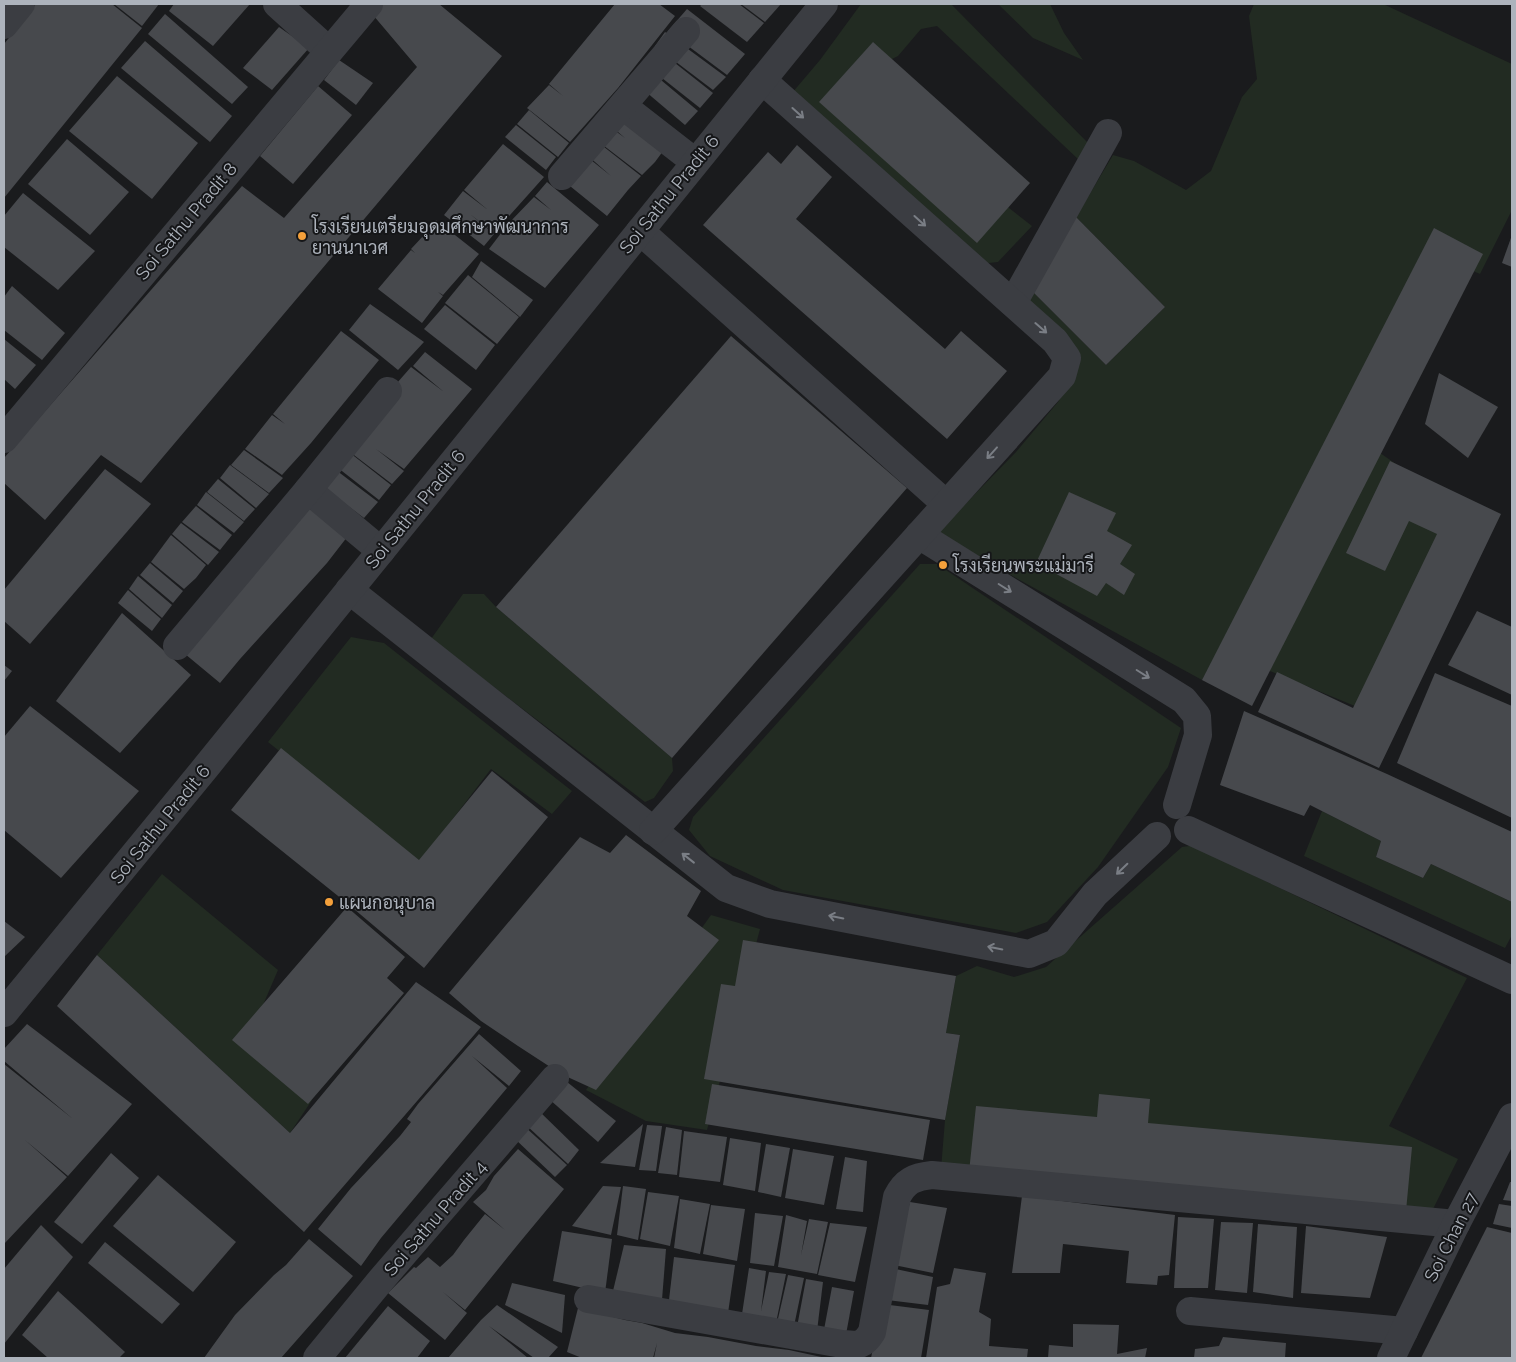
<svg xmlns="http://www.w3.org/2000/svg" width="1516" height="1362" font-family="Raleway,Sarabun,sans-serif">
	<rect width="100%" height="100%" fill="#1a1b1d"/>
	<g fill="#222b22">
		<path d="M861,4H951L1089,144L1079,160L937,26L921,29L898,56L880,65L882,81L1009,208L1032,226L998,262L979,264L792,93L820,60Z"/>
		<path d="M998,4H1050L1064,33L1083,60L1033,38Z"/>
		<path d="M1254,4H1383L1512,64V210L1480,274L1434,254L1202,680L936,534L1016,452L1058,402L1075,372L1028,299L1032,291L1106,365L1165,307L1076,217L1113,155L1134,161L1186,190L1211,171L1242,97L1257,79L1249,16Z"/>
		<path d="M1370,446L1471,516L1367,711L1260,667Z"/>
		<path d="M920,564H937L1181,728L1168,767L1098,867L1047,922L1016,933L783,890L710,856L689,830L693,817Z"/>
		<path d="M463,594H484L496,607L672,758L673,771L654,798L645,802L431,639Z"/>
		<path d="M351,637L384,643L572,791L552,814L491,769L419,863L268,742Z"/>
		<path d="M1322,811L1381,841L1376,857L1423,878L1431,864L1512,902V935L1505,948L1304,856Z"/>
		<path d="M1196,845L1255,876L1467,978L1389,1126L1458,1159L1429,1217L941,1169L945,1120L960,1035L946,1033L956,976L977,966L1014,977L1046,967L1182,847Z"/>
		<path d="M162,874L278,970L248,1040L312,1100L290,1133L97,955Z"/>
		<path d="M711,915L760,929L707,1130L646,1121L586,1090Z"/>
	</g>
	<g fill="#47494d">
		<path d="M36,4H112L142,28L4,198V44Z"/>
		<path d="M114,4H159L142,26Z"/>
		<path d="M174,4H250L213,46L169,11Z"/>
		<path d="M382,4H439L502,56L141,483L101,455L45,520L4,483V458L242,186L284,218L417,67L373,15Z"/>
		<path d="M615,4H659L675,16L618,88L570,142L527,108L549,85L563,96L549,84Z"/>
		<path d="M702,4H739L764,23L747,42L700,6Z"/>
		<path d="M741,4H781L765,22Z"/>
		<path d="M687,9L745,54L727,75L668,31Z"/>
		<path d="M165,14L248,87L232,104L148,34Z"/>
		<path d="M279,27L309,48L272,90L243,68Z"/>
		<path d="M665,32L726,77L713,90L655,46Z"/>
		<path d="M145,41L232,116L210,142L121,68Z"/>
		<path d="M873,42L1030,183L977,243L819,102Z"/>
		<path d="M656,48L713,93L700,108L643,63Z"/>
		<path d="M339,60L373,83L356,105L324,80Z"/>
		<path d="M643,65L698,111L685,125L632,80Z"/>
		<path d="M117,76L198,143L152,199L69,131Z"/>
		<path d="M318,86L352,115L293,184L260,156Z"/>
		<path d="M529,110L569,143L558,157L517,124Z"/>
		<path d="M622,113L666,147L655,162L642,175L599,142L610,127L625,138L611,126Z"/>
		<path d="M516,125L556,157L546,170L505,137Z"/>
		<path d="M67,139L129,192L90,235L28,184Z"/>
		<path d="M599,143L641,176L628,190L607,216L565,182L586,156L611,176L587,155Z"/>
		<path d="M503,144L544,177L494,233L470,214L494,234L484,246L444,215L463,191L488,210L464,190Z"/>
		<path d="M797,145L832,177L796,219L945,349L961,331L1007,371L947,439L703,225L768,152L781,164Z"/>
		<path d="M547,182L599,225L545,288L489,249L508,224L534,197L551,210L535,196Z"/>
		<path d="M23,193L95,251L58,290L4,247V216Z"/>
		<path d="M1076,217L1165,307L1106,365L1032,291Z"/>
		<path d="M436,220L479,254L443,295L438,292L443,296L432,310L428,306L432,310L422,323L378,289L411,250L415,253L411,249L425,234Z"/>
		<path d="M1434,228L1483,254L1252,706L1202,680Z"/>
		<path d="M1512,235V267L1502,263Z"/>
		<path d="M481,261L533,300L520,317L472,277Z"/>
		<path d="M468,275L519,317L497,344L445,303Z"/>
		<path d="M12,286L65,333L42,360L4,330V297Z"/>
		<path d="M370,304L424,342L398,370L349,330Z"/>
		<path d="M445,305L495,345L476,370L424,329Z"/>
		<path d="M341,331L379,360L311,443L282,475L245,449L272,415L285,424L273,414Z"/>
		<path d="M731,336L907,488L672,758L496,607Z"/>
		<path d="M4,339L36,365L15,389L4,379Z"/>
		<path d="M425,352L472,389L404,469L376,449L404,471L392,484L346,449L397,383L411,367L444,392L413,366Z"/>
		<path d="M1439,373L1498,407L1468,458L1425,424Z"/>
		<path d="M345,449L391,485L379,500L333,464Z"/>
		<path d="M244,450L283,478L269,493L231,465Z"/>
		<path d="M1390,461L1501,514L1379,768L1258,712L1277,672L1353,708L1437,534L1409,521L1385,571L1346,553Z"/>
		<path d="M328,464L378,502L364,518L315,481Z"/>
		<path d="M230,465L269,494L256,508L220,478Z"/>
		<path d="M105,469L151,504L30,644L4,621V590Z"/>
		<path d="M218,479L255,509L244,521L207,492Z"/>
		<path d="M206,492L244,522L234,533L197,505Z"/>
		<path d="M1069,492L1116,513L1107,531L1132,545L1120,564L1135,574L1124,595L1106,583L1097,596L1036,563Z"/>
		<path d="M306,496L351,532L327,563L240,659L220,683L179,649Z"/>
		<path d="M196,506L232,535L220,550L182,522Z"/>
		<path d="M181,523L219,552L208,565L172,534Z"/>
		<path d="M171,535L206,565L196,578L184,589L151,562Z"/>
		<path d="M150,563L183,591L173,603L140,575Z"/>
		<path d="M138,576L172,605L162,618L129,589Z"/>
		<path d="M128,590L161,619L152,631L118,603Z"/>
		<path d="M1477,611L1512,627V695L1448,665Z"/>
		<path d="M122,613L191,675L120,753L56,701Z"/>
		<path d="M4,665L12,671L4,681Z"/>
		<path d="M1435,673L1512,706V818L1397,763Z"/>
		<path d="M30,706L139,791L61,878L4,830V737Z"/>
		<path d="M1244,711L1387,774L1512,832V902L1431,864L1423,878L1376,857L1381,841L1310,805L1304,816L1220,785Z"/>
		<path d="M281,748L419,860L492,771L548,817L424,968L348,904L231,810Z"/>
		<path d="M626,835L701,891L687,916L719,940L596,1090L561,1074L518,1046L481,1021L449,993L580,837L610,853Z"/>
		<path d="M347,907L405,957L387,978L404,993L308,1104L232,1040Z"/>
		<path d="M4,921L25,937L4,957Z"/>
		<path d="M743,940L956,976L946,1033L960,1035L945,1120L704,1079L721,984L735,986Z"/>
		<path d="M97,955L290,1133L416,982L481,1027L304,1232L57,1006Z"/>
		<path d="M27,1024L132,1104L68,1176L25,1140L67,1177L4,1244V1064L73,1119L4,1061V1049Z"/>
		<path d="M479,1034L521,1071L509,1086L472,1056L507,1088L381,1238L361,1266L318,1229L351,1188L400,1136L411,1122L407,1119L418,1104Z"/>
		<path d="M562,1078L616,1121L598,1142L549,1099Z"/>
		<path d="M712,1084L930,1120L923,1160L705,1124Z"/>
		<path d="M1099,1094L1150,1099L1148,1123L1412,1147L1406,1211L969,1172L976,1106L1097,1117Z"/>
		<path d="M538,1110L579,1150L568,1164L525,1124Z"/>
		<path d="M643,1124L635,1167L600,1163Z"/>
		<path d="M647,1125L662,1126L656,1171L639,1170Z"/>
		<path d="M524,1126L567,1165L555,1177L513,1137Z"/>
		<path d="M666,1127L682,1130L677,1175L658,1173Z"/>
		<path d="M684,1131L727,1137L720,1182L679,1177Z"/>
		<path d="M730,1138L761,1143L755,1191L723,1185Z"/>
		<path d="M766,1144L790,1148L781,1197L758,1192Z"/>
		<path d="M518,1149L564,1189L520,1242L465,1310L443,1292L467,1313L445,1340L388,1293L414,1267L416,1268L428,1257L440,1267L453,1255L464,1240L485,1214L505,1230L473,1202L486,1190L494,1176Z"/>
		<path d="M793,1149L834,1156L824,1205L785,1198Z"/>
		<path d="M111,1153L139,1178L82,1244L54,1222Z"/>
		<path d="M845,1157L867,1161L863,1212L836,1209Z"/>
		<path d="M158,1175L236,1242L193,1292L113,1226Z"/>
		<path d="M1510,1182H1512V1201L1503,1200Z"/>
		<path d="M603,1186L621,1187L611,1235L572,1226Z"/>
		<path d="M623,1186L646,1189L638,1240L617,1235Z"/>
		<path d="M648,1192L679,1196L670,1246L640,1239Z"/>
		<path d="M1022,1196L1175,1215L1169,1275L1158,1276L1157,1285L1126,1283L1129,1251L1063,1244L1060,1273H1012Z"/>
		<path d="M680,1199L710,1204L700,1254L674,1248Z"/>
		<path d="M910,1202L947,1208L933,1273L894,1265Z"/>
		<path d="M1499,1204L1512,1206V1228L1493,1224Z"/>
		<path d="M711,1205L745,1209L737,1261L703,1254Z"/>
		<path d="M755,1213L783,1216L774,1266L750,1263Z"/>
		<path d="M786,1215L807,1221L801,1255L809,1219L828,1222L817,1274L778,1267Z"/>
		<path d="M1178,1217L1214,1219L1208,1288H1174Z"/>
		<path d="M1221,1222L1253,1223L1247,1293L1215,1290Z"/>
		<path d="M830,1223L867,1227L855,1282L818,1275Z"/>
		<path d="M1258,1224L1297,1227L1293,1298L1253,1292Z"/>
		<path d="M41,1225L73,1257L4,1344V1269Z"/>
		<path d="M1306,1226L1387,1237L1370,1298L1301,1293Z"/>
		<path d="M1487,1227L1512,1233V1358H1421Z"/>
		<path d="M562,1231L612,1239L605,1293L553,1281Z"/>
		<path d="M309,1239L353,1276L318,1316L281,1358H204L235,1315L274,1275L286,1265Z"/>
		<path d="M105,1242L180,1304L162,1324L88,1263Z"/>
		<path d="M624,1245L666,1249L662,1300L613,1291Z"/>
		<path d="M674,1257L735,1265L728,1313L669,1300Z"/>
		<path d="M749,1268L766,1271L761,1311L769,1272L786,1274L776,1323L742,1314Z"/>
		<path d="M891,1268L933,1277L928,1305L887,1300Z"/>
		<path d="M954,1268L986,1273L979,1312L991,1319L989,1346L1028,1349L1027,1358H926L937,1287L950,1284Z"/>
		<path d="M788,1275L804,1278L794,1326L777,1323Z"/>
		<path d="M806,1279L823,1282L817,1331L797,1327Z"/>
		<path d="M512,1283L565,1295L562,1333L505,1305Z"/>
		<path d="M832,1287L854,1291L845,1340L823,1335Z"/>
		<path d="M58,1291L125,1352L119,1358H48L22,1335Z"/>
		<path d="M882,1304L929,1310L921,1358H871Z"/>
		<path d="M497,1305L558,1347L548,1358H534L489,1326L528,1358H448L481,1320Z"/>
		<path d="M388,1306L430,1341L417,1358H345Z"/>
		<path d="M578,1308L625,1320L642,1323L675,1333L708,1337L756,1346L789,1350L826,1358H654L657,1343L653,1358H582L567,1352Z"/>
		<path d="M1073,1324L1119,1325L1117,1354L1147,1348L1145,1358H1048L1049,1345L1073,1347Z"/>
		<path d="M1223,1337L1286,1343L1285,1358H1194L1195,1349L1219,1346Z"/>
	</g>
	<g fill="none" stroke-linecap="round" stroke-linejoin="round">
		<g stroke="#3b3d42" stroke-width="28">
			<path d="M277,4L329,51"/>
			<path d="M4,25L21,4"/>
			<path d="M623,106L695,162"/>
			<path d="M562,176L686,31"/>
			<path d="M640,231L946,504"/>
			<path d="M1013,303L1108,133"/>
			<path d="M4,439L369,4"/>
			<path d="M308,490L381,551"/>
			<path d="M919,535L1184,700L1197,716L1198,735L1177,805"/>
			<path d="M349,590L726,888L770,904L1029,954L1056,943L1095,894L1157,836"/>
			<path d="M177,646L308,490L388,391"/>
			<path d="M1188,830L1512,980"/>
			<path d="M653,831L1062,376L1067,358L1055,341L762,80"/>
			<path d="M4,1013L206,767L824,4"/>
			<path d="M588,1299L842,1344C857,1345 863,1347 872,1332L897,1197C905,1181 914,1177 932,1175L1456,1224"/>
			<path d="M1190,1311L1404,1331"/>
			<path d="M317,1358L381,1280L555,1078"/>
			<path d="M1391,1358L1456,1224L1512,1117"/>
		</g>
	</g>
	<defs><path id="oneway-shaft" d="M-6 0H5M1.5-3L5.5 0L1.5 3" fill="none" stroke-width="1.6" stroke-linecap="round" stroke-linejoin="round" transform="scale(1.25)"/></defs>
	<g stroke="#7a7e85">
		<use href="#oneway-shaft" transform="translate(798 113) rotate(42)"/>
		<use href="#oneway-shaft" transform="translate(920 221) rotate(42)"/>
		<use href="#oneway-shaft" transform="translate(1041 328) rotate(41)"/>
		<use href="#oneway-shaft" transform="translate(992 453) rotate(132)"/>
		<use href="#oneway-shaft" transform="translate(1005 588) rotate(32)"/>
		<use href="#oneway-shaft" transform="translate(1143 674) rotate(32)"/>
		<use href="#oneway-shaft" transform="translate(688 858) rotate(-142)"/>
		<use href="#oneway-shaft" transform="translate(1122 869) rotate(136)"/>
		<use href="#oneway-shaft" transform="translate(836 917) rotate(-169)"/>
		<use href="#oneway-shaft" transform="translate(995 948) rotate(-169)"/>
	</g>
	<g fill="#f4a03b" stroke="#151618" stroke-width="2">
		<circle cx="302" cy="236" r="5"/>
		<circle cx="943" cy="565" r="5"/>
		<circle cx="329" cy="902" r="5"/>
	</g>
	<g text-anchor="middle" dominant-baseline="central" stroke-width="4" stroke-linejoin="round" paint-order="stroke">
		<g font-size="18" fill="#adb3bc" stroke="#151618">
			<text transform="translate(669 194) rotate(-51)">Soi Sathu Pradit 6</text>
			<text transform="translate(186 221) rotate(-50)">Soi Sathu Pradit 8</text>
			<text transform="translate(415 509) rotate(-51)">Soi Sathu Pradit 6</text>
			<text transform="translate(160 824) rotate(-51)">Soi Sathu Pradit 6</text>
			<text transform="translate(435 1218) rotate(-49)">Soi Sathu Pradit 4</text>
			<text transform="translate(1451 1237) rotate(-63)">Soi Chan 27</text>
		</g>
		<g font-size="18" fill="#adb3bc" stroke="#151618" text-anchor="start">
			<text x="312" y="226">โรงเรียนเตรียมอุดมศึกษาพัฒนาการ<tspan x="312" dy="21">ยานนาเวศ</tspan></text>
			<text x="953" y="565">โรงเรียนพระแม่มารี</text>
			<text x="339" y="902">แผนกอนุบาล</text>
		</g>
	</g>
	<rect width="1516" height="1362" fill="none" stroke="#adb3bc" stroke-width="10"/>
</svg>
